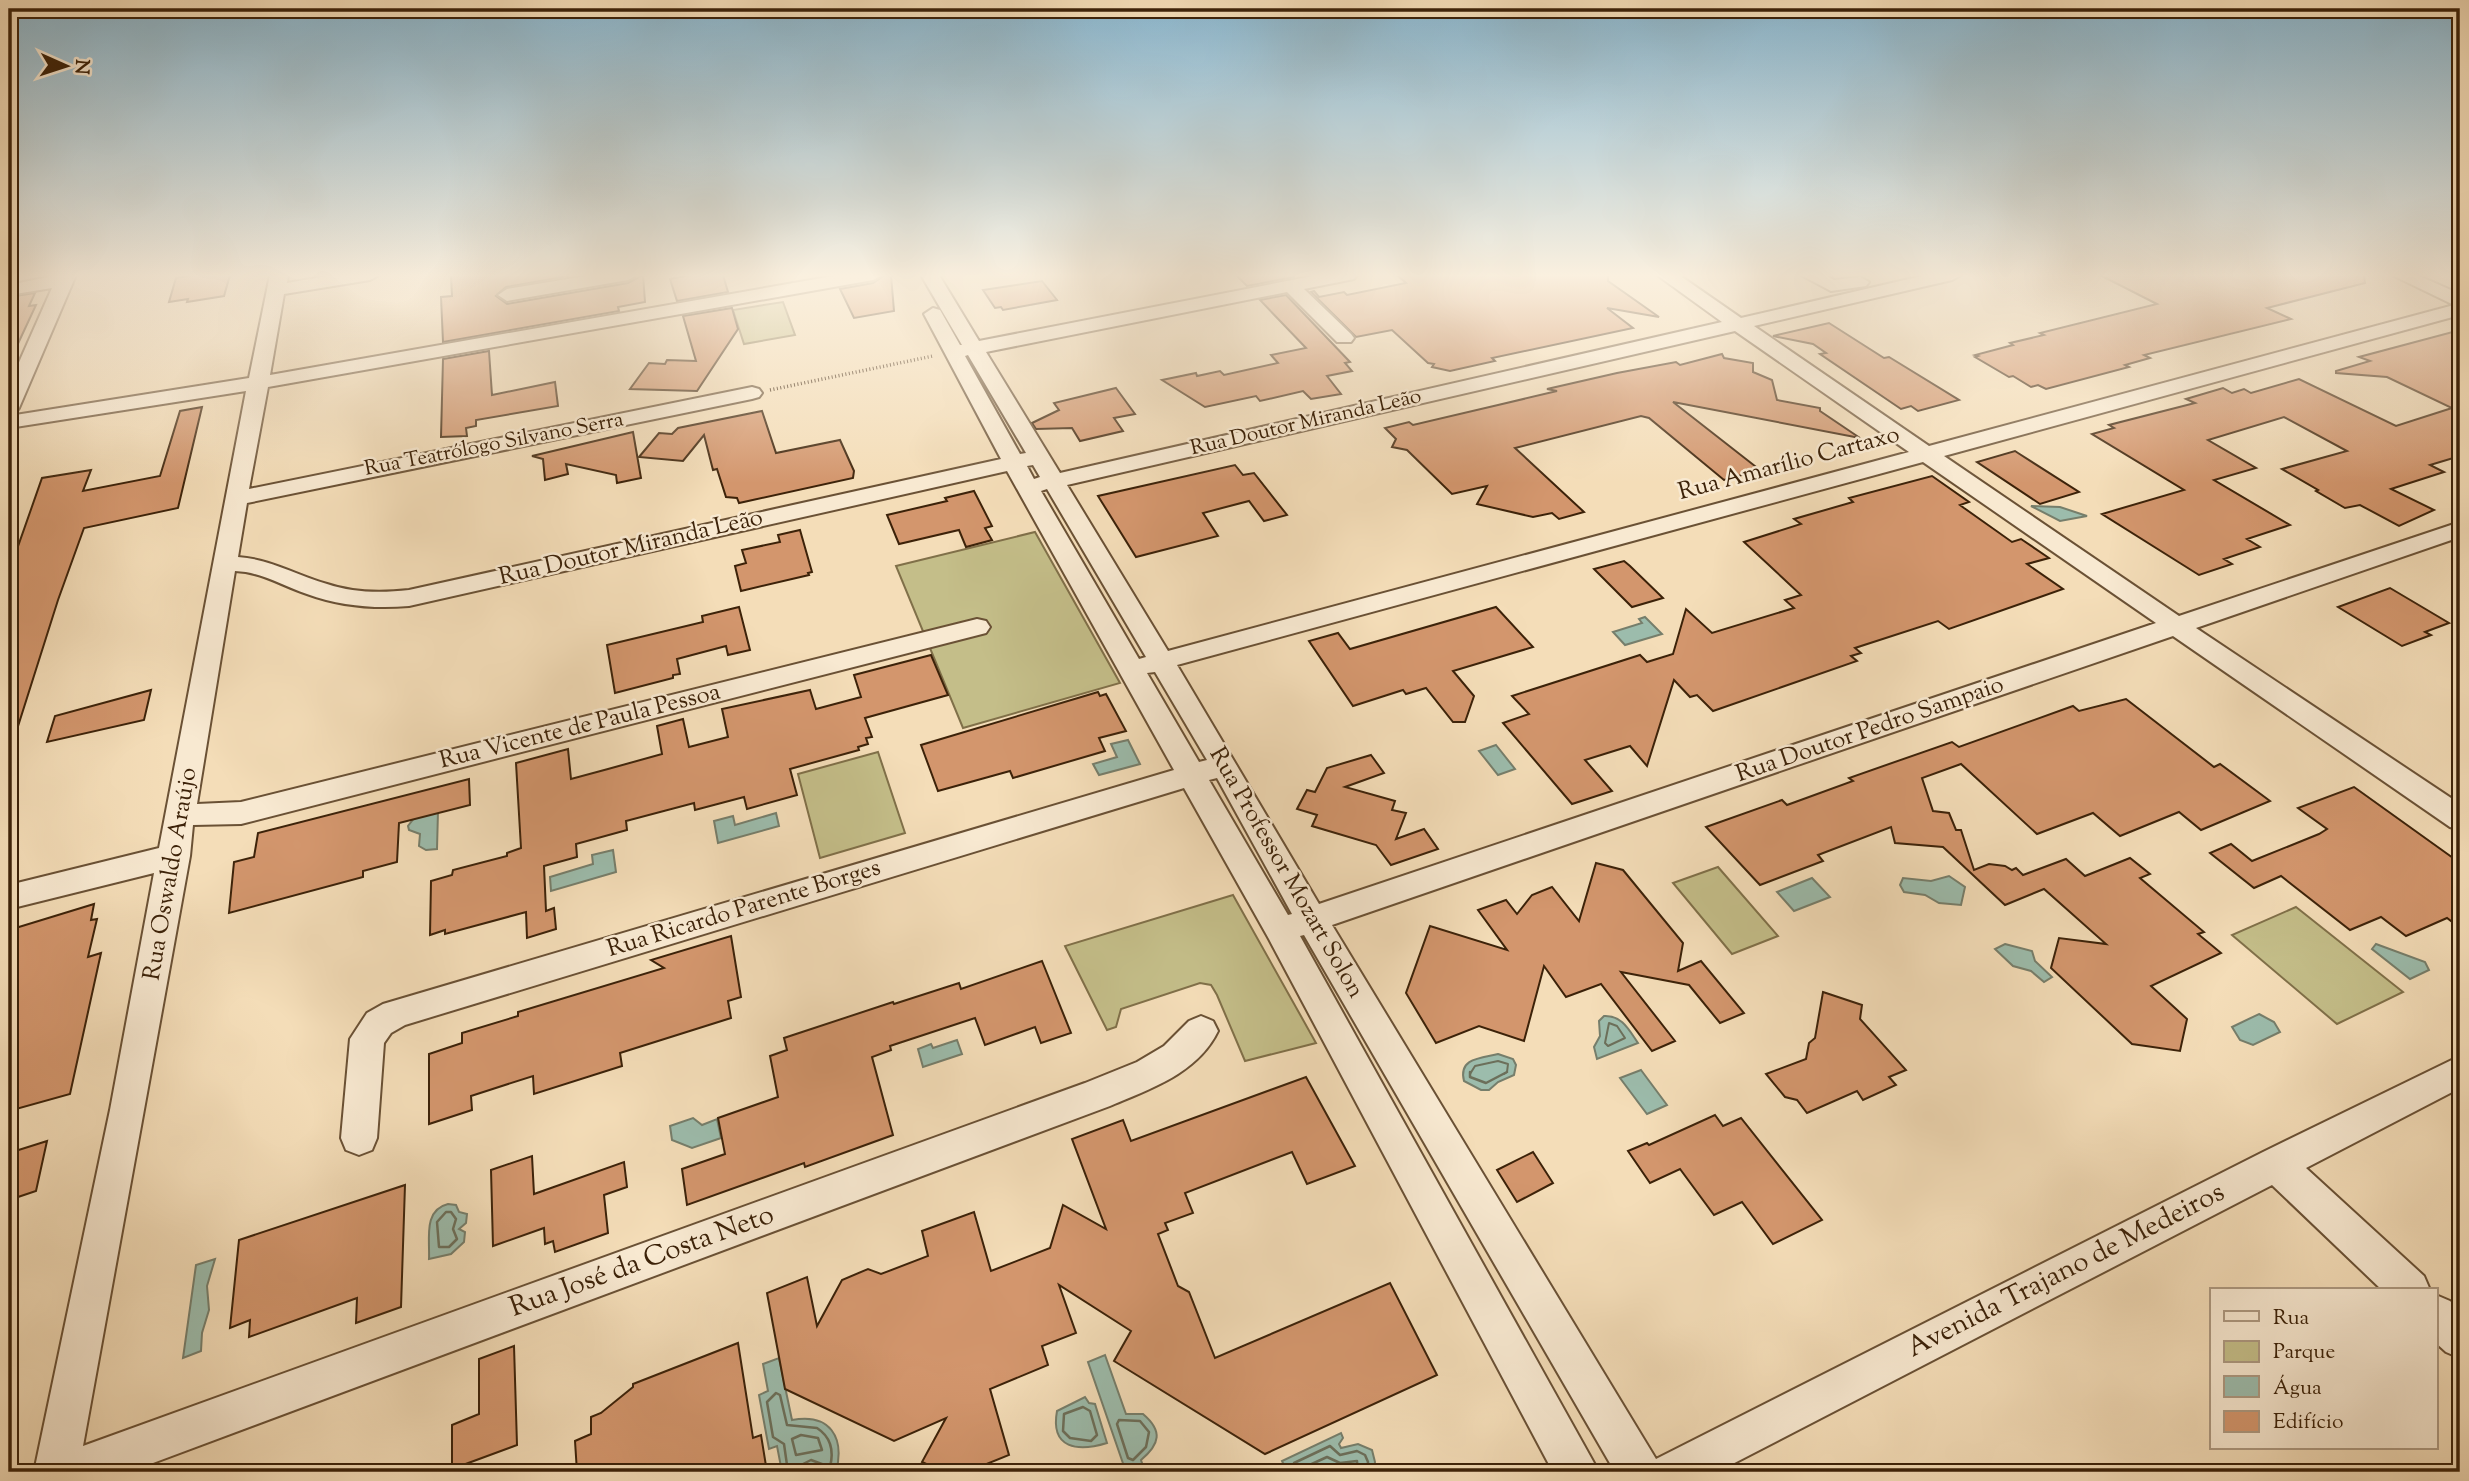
<svg xmlns="http://www.w3.org/2000/svg" width="2469" height="1481" font-family="'Sorts Mill Goudy',serif">
	<rect width="100%" height="100%" fill="#f4ddb8"/>
	<filter id="stains"><feTurbulence type="fractalNoise" baseFrequency=".00286" numOctaves="4"/><feColorMatrix values="0 0 0 0 .2 0 0 0 0 .09 0 0 0 0 .02 0 0 0 .5 -.17"/></filter>
	<radialGradient id="worn" r=".72"><stop offset=".6" stop-color="#630" stop-opacity="0"/><stop offset="1" stop-color="#630" stop-opacity=".3"/></radialGradient>
	<g fill="#c4be89" stroke="#807049" stroke-width="2">
		<path d="M783,302L795,335L744,344L733,310Z"/>
		<path d="M1035,532L1120,683L963,728L896,566Z"/>
		<path d="M878,752L905,833L820,858L798,774Z"/>
		<path d="M1718,867L1778,936L1732,954L1673,883Z"/>
		<path d="M1233,895L1316,1043L1245,1061L1217,995L1211,985L1200,983L1121,1009L1116,1027L1107,1030L1065,946Z"/>
		<path d="M2296,907L2403,992L2337,1024L2232,935Z"/>
	</g>
	<g fill="#9cbcac" stroke="#767e6b" stroke-width="2">
		<path d="M2031,506L2060,507L2087,516L2060,521Z"/>
		<path d="M1645,617L1662,634L1625,645L1613,632L1642,623L1639,619Z"/>
		<path d="M1128,740L1140,764L1099,775L1093,764L1117,757L1111,744Z"/>
		<path d="M1496,745L1515,769L1498,775L1479,751Z"/>
		<path d="M438,811L437,849L426,850L419,846L420,834L409,830L408,826L415,817Z"/>
		<path d="M776,813L779,826L718,843L714,821L733,816L735,825Z"/>
		<path d="M613,850L616,872L551,891L550,877L593,864L592,855Z"/>
		<path d="M1949,876L1965,887L1961,905L1939,903L1925,895L1904,892L1900,885L1903,878L1931,881Z"/>
		<path d="M1812,878L1830,897L1794,911L1777,892Z"/>
		<path d="M2005,944L2032,951L2035,961L2052,977L2044,982L2031,971L2013,966L1995,949Z"/>
		<path d="M2376,944L2425,962L2429,970L2410,979L2372,949Z"/>
		<path d="M2259,1014L2274,1022L2280,1032L2253,1045L2240,1040L2232,1027Z"/>
		<path d="M1604,1016C1622,1015 1629,1030 1638,1043L1597,1059L1594,1047L1600,1036L1599,1021Z"/>
		<path d="M957,1040L962,1054L923,1067L918,1049L931,1044L933,1048Z"/>
		<path d="M1498,1054L1513,1059L1516,1065L1514,1075L1498,1082L1489,1090H1481L1464,1081C1458,1058 1481,1058 1498,1054Z"/>
		<path d="M1641,1070L1667,1105L1647,1114L1620,1078Z"/>
		<path d="M693,1118L702,1125L717,1119L721,1138L692,1148L672,1140L670,1126Z"/>
		<path d="M448,1204L456,1205L459,1212L467,1214L466,1223L459,1229L465,1232L464,1242L451,1254L429,1259C430,1239 423,1210 448,1204Z"/>
		<path d="M215,1259L207,1286L209,1310L202,1333L201,1351L183,1358L196,1265Z"/>
		<path d="M1105,1355L1126,1414H1143C1163,1431 1160,1444 1141,1460L1145,1472H1126L1088,1362Z"/>
		<path d="M779,1358L792,1420C830,1413 845,1437 836,1472H819L812,1467L799,1472H782L777,1446L769,1449L759,1395L768,1391L763,1364Z"/>
		<path d="M1085,1397L1089,1403L1095,1404L1107,1443C1078,1452 1050,1449 1057,1411Z"/>
		<path d="M1341,1433L1343,1438L1339,1444L1341,1448L1358,1444L1372,1450L1375,1462L1374,1470L1371,1472H1287L1282,1461Z"/>
	</g>
	<g fill="none" stroke-linecap="round" stroke-linejoin="round">
		<g stroke="#6c6f5a" stroke-width="2">
			<path d="M1609,1023L1617,1026L1625,1038L1608,1046L1605,1043Z"/>
			<path d="M1470,1074L1475,1066L1498,1061L1508,1064L1507,1072L1504,1074"/>
		</g>
		<g stroke="#6c6f5a" stroke-width="2.5">
			<path d="M1470,1072V1077L1486,1083L1507,1072"/>
			<path d="M446,1212H451L456,1219L453,1229L457,1239L449,1247H439L437,1222Z"/>
			<path d="M1083,1407L1090,1411L1097,1435L1091,1441L1070,1438L1063,1431L1064,1414Z"/>
			<path d="M1119,1420L1140,1421L1149,1432L1146,1447L1133,1460L1128,1458L1117,1424Z"/>
			<path d="M801,1435L818,1438L822,1450L796,1455L792,1439Z"/>
			<path d="M788,1472L784,1444L773,1437L767,1402L776,1393L780,1395L787,1425L817,1428C831,1437 834,1451 830,1467L811,1460L801,1465L799,1472"/>
			<path d="M1293,1472L1294,1463L1330,1446L1340,1455L1357,1451L1365,1455L1368,1462L1367,1472"/>
			<path d="M1302,1472L1303,1468L1327,1457L1340,1463L1357,1461L1358,1472"/>
		</g>
	</g>
	<g fill="#d3966d" stroke="#3c2209" stroke-width="2">
		<path d="M193,275H230L224,296L187,302L188,299L169,302L176,278Z"/>
		<path d="M451,275H573L506,287L496,296L507,304L628,283L643,275L645,302L618,307L619,311L443,342L441,297L452,296Z"/>
		<path d="M690,275H723L728,292L677,301L670,279Z"/>
		<path d="M885,275H891L894,311L854,318L840,289L873,283Z"/>
		<path d="M1236,275H1294V277L1247,286Z"/>
		<path d="M1397,275H1608V281L1659,317L1607,308L1633,328L1492,358L1495,361L1450,371L1432,367L1434,364L1428,363L1392,330L1356,337L1311,292L1314,291L1319,297L1344,292L1347,295L1406,283Z"/>
		<path d="M2100,275H2364L2365,283L2267,308L2291,319L2144,355L2150,358L2125,365L2129,367L2046,389L2038,385L2031,387L2013,376L2009,377L1975,357L1978,356L1975,355L2013,345L2010,343L2044,335L2040,333L2157,304Z"/>
		<path d="M1042,281L1057,300L1003,310L1001,307L995,308L983,290Z"/>
		<path d="M35,293L29,306L36,305L9,363V297Z"/>
		<path d="M1286,295L1350,362L1345,363L1352,371L1327,376L1341,394L1311,399L1303,391L1260,401L1256,396L1205,407L1162,380L1196,373L1197,376L1220,371L1224,375L1278,363L1271,355L1306,348L1260,300Z"/>
		<path d="M732,308L738,329L697,391L630,389L649,363L665,364L667,360L696,361L683,316Z"/>
		<path d="M1829,323L1884,358L1889,357L1959,400L1918,411L1911,406L1901,409L1820,354L1826,353L1813,344L1773,336Z"/>
		<path d="M2460,330V456L2430,465L2444,472L2391,489L2434,510L2399,526L2360,505L2345,508L2316,491L2318,490L2282,469L2347,451L2284,417L2208,440L2256,468L2214,480L2290,525L2247,539L2260,547L2224,559L2232,564L2199,575L2102,514L2184,490L2092,434L2114,428L2109,425L2195,403L2186,399L2223,388L2232,393L2244,389L2251,393L2299,379L2396,426L2452,408L2387,377L2336,373V371L2370,361L2359,357Z"/>
		<path d="M489,351L492,395L555,382L558,406L476,420V426L466,428L467,436L441,437L443,359Z"/>
		<path d="M1722,354L1724,358L1753,363V372L1772,380L1777,400L1820,408V411L1860,438L1673,402L1760,470L1724,480L1649,418L1641,416L1515,448L1584,512L1559,519L1552,513L1533,517L1477,504L1487,486L1452,494L1407,450L1392,447L1396,439L1385,428L1409,422L1413,425L1498,405L1557,391L1547,389L1617,373L1676,362L1680,365Z"/>
		<path d="M1116,388L1135,414L1114,418L1123,431L1080,441L1072,428L1036,429L1032,423L1059,410L1054,403Z"/>
		<path d="M202,407L178,508L84,528L58,600L13,742L9,741V572L42,478L91,470L83,491L160,476L180,411Z"/>
		<path d="M762,411L776,453L840,440L854,471L853,478L739,503L737,498L726,497L717,469L713,470L704,435L683,461L639,457L659,433L672,434L678,428Z"/>
		<path d="M633,432L641,478L617,483L616,475L566,464L568,474L545,480L543,459L532,456Z"/>
		<path d="M2015,451L2018,453L2079,492L2040,504L1977,462Z"/>
		<path d="M1235,465L1243,475L1254,473L1287,515L1264,521L1249,501L1203,513L1218,536L1136,557L1098,496Z"/>
		<path d="M1932,476L1969,502L1960,505L1964,508L2012,542L2021,539L2049,558L2027,564L2063,589L1949,629L1938,621L1855,648L1861,653L1851,656L1857,661L1713,711L1697,695L1690,697L1674,680L1647,766L1630,746L1585,760L1612,791L1572,804L1503,723L1529,714L1512,696L1640,655L1647,662L1673,654L1686,609L1712,633L1794,608L1785,600L1801,595L1744,542L1801,524L1794,519L1853,502L1849,498Z"/>
		<path d="M974,491L992,526L985,528L992,540L966,547L959,530L899,544L887,515L947,501L945,498Z"/>
		<path d="M800,530L812,572L808,573L809,575L741,591L735,566L746,563L742,550L780,542L778,535Z"/>
		<path d="M1624,561L1630,566L1663,598L1632,607L1594,569Z"/>
		<path d="M2390,588L2449,623L2425,632L2431,635L2402,646L2338,607Z"/>
		<path d="M739,607L750,650L728,655L726,646L677,659L680,674L673,675V678L615,693L607,645L703,622L702,616Z"/>
		<path d="M1496,607L1533,647L1453,671L1474,696L1465,722H1453L1426,688L1406,694L1403,690L1353,706L1309,641L1338,633L1350,649Z"/>
		<path d="M931,655L948,695L865,718L872,737L866,738L868,744L858,747L859,750L790,769L797,795L747,809L744,797L695,810L694,803L626,821L627,830L576,844L577,857L544,866L546,911L554,908L556,929L527,938L526,912L445,934V930L430,935L431,881L452,875L453,870L507,856V853L521,848L516,763L568,749L571,779L608,769L662,754L657,726L683,719L689,747L728,737L722,709L810,690L816,709L861,697L854,675Z"/>
		<path d="M151,690L144,720L47,742L55,716Z"/>
		<path d="M1098,692L1100,696L1106,694L1126,731L1099,738L1105,751L1013,778L1010,771L938,791L921,745Z"/>
		<path d="M2126,699L2214,767L2220,764L2270,801L2201,830L2179,812L2120,836L2093,813L2037,834L1961,764L1922,778L1933,811L1949,813L1956,830H1961L1974,870L1989,864L2005,866L2012,870L2016,868L2023,875L2066,859L2085,876L2130,858L2150,874L2140,878L2204,932L2198,934L2221,953L2151,986L2187,1019L2180,1051L2132,1044L2051,968L2059,938L2106,944L2044,889L2005,905L1943,847L1895,843L1891,827L1818,855L1823,861L1760,885L1706,827L1782,800L1787,805L1853,781L1849,778L1952,742L1959,747L2073,706L2079,711Z"/>
		<path d="M1371,755L1384,773L1345,787L1395,801L1392,810L1406,813L1396,839L1424,829L1438,849L1391,865L1376,845L1312,826L1317,815L1297,809L1307,790L1315,792L1327,768Z"/>
		<path d="M469,779L470,805L399,823L397,862L363,871V877L229,913L234,862L254,857L258,833Z"/>
		<path d="M2354,787L2460,863V928L2447,918L2406,936L2381,917L2350,930L2281,876L2254,888L2210,853L2231,844L2252,861L2319,834L2327,829L2298,808Z"/>
		<path d="M1596,863L1623,870L1683,943L1678,971L1701,961L1744,1013L1720,1023L1689,985L1621,972L1675,1041L1652,1051L1601,984L1566,997L1544,966L1524,1041L1479,1026L1436,1043L1406,993L1430,926L1507,950L1478,910L1506,900L1517,914L1532,895L1552,887L1579,921Z"/>
		<path d="M94,904L91,920L97,919L88,957L101,953L70,1094L9,1111V930Z"/>
		<path d="M731,936L741,997L728,1001L731,1018L620,1053L622,1066L534,1094L533,1076L471,1096L472,1110L429,1124V1054L462,1043V1033L518,1016V1012L664,968L651,960Z"/>
		<path d="M1042,961L1071,1033L1041,1043L1035,1027L985,1045L975,1018L890,1046L891,1050L872,1057L893,1135L805,1167L804,1163L687,1205L682,1169L725,1154L718,1118L778,1097L770,1056L787,1050L784,1038L893,1002L894,1004L959,983L961,989Z"/>
		<path d="M1823,992L1862,1005L1860,1019L1906,1070L1889,1077L1896,1085L1863,1100L1857,1091L1807,1113L1797,1100L1785,1097L1766,1074L1806,1059L1809,1043L1815,1038Z"/>
		<path d="M1306,1077L1355,1166L1307,1184L1292,1152L1185,1193L1193,1213L1165,1223L1168,1230L1158,1234L1178,1286L1189,1292L1215,1358L1390,1283L1437,1375L1265,1454L1114,1361L1131,1331L1059,1285L1076,1333L1042,1346L1048,1365L990,1389L1009,1455L979,1467L977,1472H944L922,1462L946,1418L894,1441L785,1389L767,1293L807,1277L817,1326L842,1280L868,1269L881,1274L928,1256L922,1231L974,1212L991,1271L1050,1248L1063,1205L1106,1229L1072,1139L1123,1120L1131,1141Z"/>
		<path d="M1715,1115L1723,1126L1741,1118L1822,1220L1773,1244L1742,1202L1714,1215L1680,1169L1650,1183L1628,1151L1647,1143L1649,1145Z"/>
		<path d="M47,1141L36,1191L9,1200V1153Z"/>
		<path d="M1533,1152L1553,1183L1517,1202L1497,1170Z"/>
		<path d="M532,1156L534,1194L624,1162L627,1187L604,1195L608,1233L555,1252L553,1241L545,1244L544,1228L493,1246L491,1170Z"/>
		<path d="M405,1185L401,1307L356,1323L357,1298L249,1337L250,1320L230,1328L239,1240Z"/>
		<path d="M738,1343L753,1438L761,1435L767,1472H577L575,1441L591,1434V1417L601,1413L633,1387V1384Z"/>
		<path d="M514,1346L517,1445L452,1469V1425L479,1414V1359Z"/>
	</g>
	<g fill="none" stroke-linecap="round" stroke-linejoin="round">
		<g stroke="#6a5135" stroke-width="4">
			<g id="minor">
				<path d="M58,275H76L19,408L16,412L9,414V385L52,288L9,295V285Z"/>
				<path d="M270,275H288L287,283L333,275H379L370,280L284,294L270,375L839,275H882L873,280L268,387L249,489L752,387L759,389L762,393L759,397L752,399L247,503L238,557C270,559 296,575 327,584C353,593 382,593 409,590L1001,459L924,314L933,308L940,310L960,345H962L921,275H939L979,341L1318,275H1357L1354,279L1304,289L1351,334L1354,338L1351,342H1337L1287,292L986,352L1060,473L1722,322L1657,275H1679L1741,318L1926,275H1961L1952,280L1754,326L1929,446L2454,305L2392,275H2417L2460,294V315L1944,456L2179,616L2460,522V537L2196,628L2460,804V830L2450,827L2173,636L1332,925L1656,1459L2263,1152L2460,1056V1088L2306,1168L2424,1276L2430,1290H2382L2272,1185L1717,1472H1615L1304,935L1300,936L1599,1472H1553L1269,939L1184,788L405,1025L391,1033L384,1043L377,1138L372,1150L359,1155L346,1150L341,1138L350,1039L367,1013L383,1004L1174,770L1007,471L409,606C375,609 340,606 307,594C282,586 262,572 235,571L197,804L241,802L977,619L986,621L990,627L986,633L241,824L193,825L190,856L83,1446L1085,1083L1137,1062L1164,1046L1189,1021L1201,1016L1213,1021L1218,1031C1198,1073 1150,1089 1110,1106L129,1472H34L110,1110L154,873L9,909V885L159,848L246,391L9,428V416L249,378ZM1735,331L1909,452L1168,651L1067,485ZM968,355L1026,453L1020,454L965,356ZM1923,462L2156,623L1319,904L1177,665ZM1033,465L1040,477L1034,479L1027,466ZM1047,489L1146,657L1139,659L1041,491ZM1155,672L1207,760L1199,762L1147,673ZM1217,778L1292,914L1288,915L1209,780Z"/>
				<path d="M592,275H637L628,280L507,301L498,295L507,289Z"/>
				<path d="M1801,275H1825L1834,280L1860,277L1869,282L1866,286L1831,291Z"/>
				<path d="M2436,1295L2450,1301L2460,1310V1358L2446,1352L2436,1343Z"/>
			</g>
		</g>
		<path stroke="#3c2209" stroke-width="3.5" stroke-dasharray="1 2.5" stroke-linecap="butt" d="M770,390L933,356"/>
		<use href="#minor" fill="#f8e9d1" fill-rule="evenodd"/>
	</g>
	<linearGradient id="sky" x2="0" y2="1"><stop stop-color="#89b7d0"/><stop offset="0.57" stop-color="#faf0df"/><stop offset="1" stop-color="#faf0df" stop-opacity="0"/></linearGradient>
	<rect width="2469" height="483" fill="url(#sky)"/>
	<g text-anchor="middle" dominant-baseline="central" stroke-width="5" stroke-linejoin="round" paint-order="stroke">
		<g font-size="21" fill="#3c2209" stroke="#f8e9d1">
			<text transform="translate(1306 423) rotate(-13)">Rua Doutor Miranda Leão</text>
			<text transform="translate(494 445) rotate(-11)">Rua Teatrólogo Silvano Serra</text>
		</g>
		<g font-size="24" fill="#3c2209" stroke="#f8e9d1">
			<text transform="translate(1789 464) rotate(-15)">Rua Amarílio Cartaxo</text>
			<text transform="translate(631 548) rotate(-13)">Rua Doutor Miranda Leão</text>
			<text transform="translate(580 727) rotate(-14)">Rua Vicente de Paula Pessoa</text>
			<text transform="translate(1870 730) rotate(-19)">Rua Doutor Pedro Sampaio</text>
			<text transform="translate(1286 873) rotate(60)">Rua Professor Mozart Solon</text>
			<text transform="translate(171 874) rotate(-80)">Rua Oswaldo Araújo</text>
			<text transform="translate(744 909) rotate(-17)">Rua Ricardo Parente Borges</text>
		</g>
		<g font-size="28" fill="#3c2209" stroke="#f8e9d1">
			<text transform="translate(642 1262) rotate(-20)">Rua José da Costa Neto</text>
			<text transform="translate(2066 1271) rotate(-27)">Avenida Trajano de Medeiros</text>
		</g>
	</g>
	<rect width="2469" height="1481" fill="none" stroke="#f4ddb8" stroke-width="35"/>
	<rect x="10" y="10" width="2448" height="1460" fill="none" stroke="#3c2209" stroke-width="3.5"/>
	<rect x="18" y="18" width="2434" height="1446" fill="none" stroke="#3c2209" stroke-width="2"/>
	<rect x="2210" y="1288" width="228" height="161" fill="#f8e9d1" stroke="#ad9981" stroke-width="2"/>
	<rect x="2224" y="1311" width="35" height="10" fill="#f8e9d1" stroke="#ad9981" stroke-width="2"/>
	<text x="2273" y="1324" font-size="21" fill="#3c2209">Rua</text>
	<rect x="2224" y="1341" width="35" height="21" fill="#c4be89" stroke="#ad9981" stroke-width="2"/>
	<text x="2273" y="1358" font-size="21" fill="#3c2209">Parque</text>
	<rect x="2224" y="1376" width="35" height="21" fill="#9cbcac" stroke="#ad9981" stroke-width="2"/>
	<text x="2273" y="1394" font-size="21" fill="#3c2209">Água</text>
	<rect x="2224" y="1411" width="35" height="21" fill="#d3966d" stroke="#ad9981" stroke-width="2"/>
	<text x="2273" y="1428" font-size="21" fill="#3c2209">Edifício</text>
	<g transform="translate(66 66) rotate(93)" stroke="#f8e9d1" stroke-width="5" paint-order="stroke">
	<path d="M0-5L12 26L0 18L-12 26Z" fill="#3c2209"/>
	<text y="-10" font-size="19" font-weight="bold" text-anchor="middle" fill="#3c2209">N</text>
	</g>
	<rect width="100%" height="100%" filter="url(#stains)"/>
	<rect width="100%" height="100%" fill="url(#worn)"/>
</svg>
